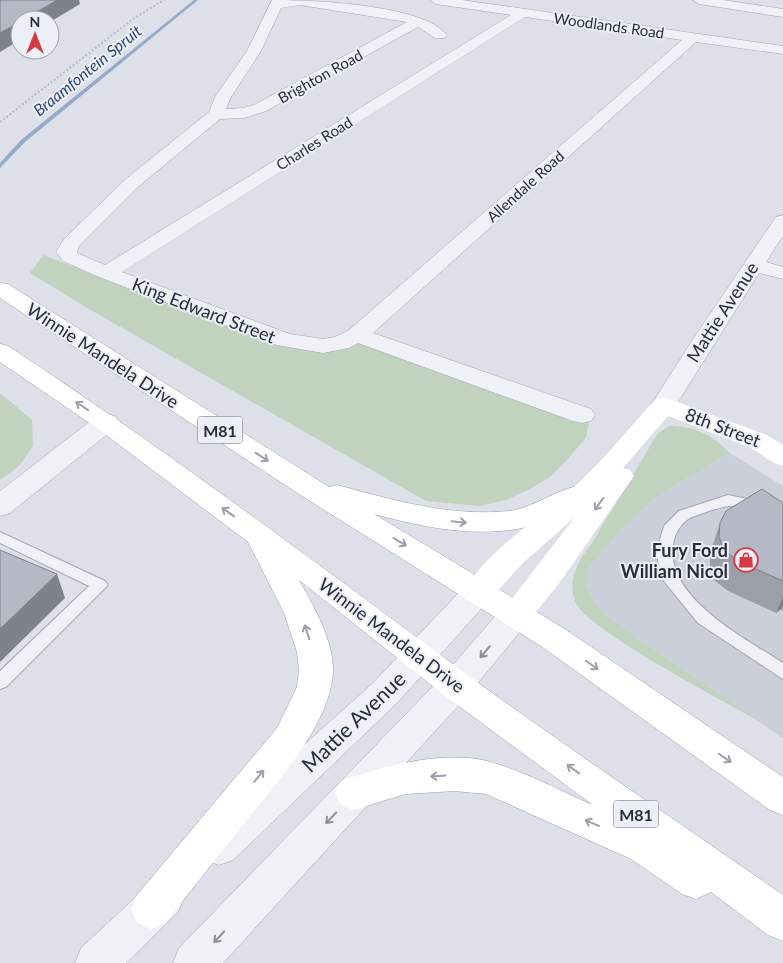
<svg xmlns="http://www.w3.org/2000/svg" width="783" height="963" font-family="Lato,sans-serif">
	<rect width="100%" height="100%" fill="#dde0e8"/>
	<path fill="#cbcfda" d="M730,453L783,486V738L617,624L600,610L586,586L589,568L618,533L657,496Z"/>
	<g fill="#c1d2be">
		<path d="M43,255L286,347L315,351L371,342L589,422L586,437L569,458L550,477L530,489L506,500L479,506L426,501L89,309L30,273Z"/>
		<path d="M0,393L32,420L33,446L19,466L0,480Z"/>
		<path d="M670,426C696,426 712,435 730,453L657,496L618,533L589,568L586,586L600,610L617,624L759,721C725,702 592,632 577,605C565,582 578,561 592,543L658,433Z"/>
	</g>
	<g fill="none" stroke-linecap="round" stroke-linejoin="round">
		<path fill="#96aaca" fill-rule="evenodd" d="M194,0H198L25,142L0,168V163L21,140Z"/>
		<g stroke="#a2a7b2" stroke-width="2">
			<g id="lane">
				<path d="M728,495L753,500L783,518V530C768,526 758,512 744,507C727,502 708,512 692,517C683,521 676,531 674,540C660,595 745,638 783,663V679L698,623L663,580L656,553L664,526L679,511Z"/>
				<path d="M0,532L105,581L108,585L6,687L0,689V671L89,586L0,543Z"/>
			</g>
		</g>
		<g stroke="#a2a7b2" stroke-width="1">
			<g id="street">
				<path d="M272,0C310,0 423,4 447,35L445,38H435L418,27L266,111L244,118L220,119L139,186L79,246L77,253L105,265L511,15L436,4L430,0H462L783,46V54L696,42L373,333L591,409L595,415L591,421L582,423L573,421L358,343L349,348L323,353L277,345L99,277L63,261L56,252L64,239L127,178L209,112L215,97L247,51ZM300,5L407,22L254,105L243,108L226,109L231,97L261,51L281,8ZM525,17L682,40L349,330L335,337L323,339L290,334L122,272Z"/>
				<path d="M693,0H723L783,9V17L699,4Z"/>
				<path d="M783,215V236L766,262L783,267V279L759,273L673,410L664,413L655,410L651,405L695,336L776,217Z"/>
				<path d="M106,414L115,416L119,422L115,428L10,513L0,516V491L97,416Z"/>
				<path d="M478,580L489,584L493,592L489,600L397,703L233,860L219,865L205,860L200,847L205,834L373,683L467,584Z"/>
				<path d="M516,602L527,605L532,614L527,623L468,695L223,963H173L179,948L444,675L505,605Z"/>
				<path d="M164,878L178,884L184,898L178,912L126,963H75L81,948L150,884Z"/>
			</g>
		</g>
		<g stroke="#9ca3b4" stroke-width="1">
			<g id="primary">
				<path d="M0,283L8,284L329,487L337,485C393,500 450,517 509,511C537,508 570,479 595,486L599,493L595,500C579,507 563,517 545,522C488,541 430,529 374,514L563,628L783,777V815L770,810L541,646L299,494L0,298Z"/>
				<path d="M0,344L8,346C165,449 315,562 466,674C570,750 677,821 783,895V941L768,935L711,892L696,899L682,894L631,859L486,794L455,791L405,794L354,810L341,805L335,793L341,781C382,766 447,749 491,762C526,772 560,791 593,805L444,695L299,580C314,607 334,641 333,672C330,726 275,784 243,825C217,858 191,890 165,923L151,929L137,923L131,909L137,895L277,728L297,687L299,670L297,652L284,613L248,542L97,428L0,362Z"/>
			</g>
		</g>
		<path stroke="#bbbec6" stroke-width="2" stroke-dasharray="2 2" stroke-linecap="butt" d="M0,122L133,19L164,0"/>
		<use href="#lane" fill="#f0f1f6" fill-rule="evenodd"/>
		<use href="#street" fill="#f0f1f6" fill-rule="evenodd"/>
		<path fill="#fff" fill-rule="evenodd" d="M664,397L767,435L783,445V466L774,463L749,447L668,416L623,468L630,470L634,476L560,582L527,623L516,626L505,623L500,614L575,517L524,562L489,600L478,604L467,600L463,592C485,552 540,518 574,487C603,461 629,428 655,400Z"/>
		<use href="#primary" fill="#fff" fill-rule="evenodd"/>
	</g>
	<path fill="#9b9fa9" d="M783,503V611L781,609L776,613L728,591L714,580L710,567V553L720,523Z"/>
	<g fill="#7e828a">
		<path d="M57,0H79L80,4L50,22V20H23Z"/>
		<path d="M20,22V40L0,52V33Z"/>
		<path d="M57,574L65,598L0,662V629Z"/>
		<path d="M783,596V605L781,609L776,613Z"/>
	</g>
	<g fill="#b4b9c5" stroke="#7e828a">
		<path d="M0,0H57L23,20H20V22L0,33Z"/>
		<path d="M762,489L783,503V581L738,561L724,550L719,537L720,523L726,511Z"/>
		<path d="M0,550L57,574L0,629Z"/>
	</g>
	<defs><path id="oneway-shaft" d="M-6 0H5M1.5-3L5.5 0L1.5 3" fill="none" stroke-width="1.6" stroke-linecap="round" stroke-linejoin="round" transform="scale(1.25)"/></defs>
	<g stroke="#9da0a9">
		<use href="#oneway-shaft" transform="translate(82 406) rotate(-146)"/>
		<use href="#oneway-shaft" transform="translate(262 457) rotate(33)"/>
		<use href="#oneway-shaft" transform="translate(599 504) rotate(126)"/>
		<use href="#oneway-shaft" transform="translate(228 512) rotate(-144)"/>
		<use href="#oneway-shaft" transform="translate(459 522) rotate(6)"/>
		<use href="#oneway-shaft" transform="translate(400 542) rotate(31)"/>
		<use href="#oneway-shaft" transform="translate(307 632) rotate(-108)"/>
		<use href="#oneway-shaft" transform="translate(592 665) rotate(35)"/>
		<use href="#oneway-shaft" transform="translate(725 758) rotate(35)"/>
		<use href="#oneway-shaft" transform="translate(573 769) rotate(-144)"/>
		<use href="#oneway-shaft" transform="translate(259 776) rotate(-51)"/>
		<use href="#oneway-shaft" transform="translate(438 776) rotate(176)"/>
		<use href="#oneway-shaft" transform="translate(592 823) rotate(-157)"/>
	</g>
	<g stroke="#8b8f9a">
		<use href="#oneway-shaft" transform="translate(485 652) rotate(130)"/>
		<use href="#oneway-shaft" transform="translate(331 818) rotate(133)"/>
		<use href="#oneway-shaft" transform="translate(219 937) rotate(133)"/>
	</g>
	<defs>
		<g id="shop-ring" transform="scale(1.25)"><circle r="9.5" fill="#eceff5" stroke="#d53a42" stroke-width="1.5"/><path d="M-5-2.5h2.3a2.7 3.5 0 0 1 5.4 0H5L5.5 6h-11ZM-1.5-2.5h3a1.5 2.3 0 0 0-3 0Z" fill="#d53a42"/></g>
	</defs>
	<g fill-rule="evenodd">
		<use href="#shop-ring" x="746" y="560"/>
	</g>
	<g text-anchor="middle" dominant-baseline="central" stroke-width="4" stroke-linejoin="round" paint-order="stroke">
		<g font-size="15" fill="#262d3f" stroke="#eceff5">
			<text transform="translate(609 25) rotate(8)">Woodlands Road</text>
			<text transform="translate(320 76) rotate(-29)">Brighton Road</text>
			<text transform="translate(314 143) rotate(-32)">Charles Road</text>
			<text transform="translate(525 186) rotate(-42)">Allendale Road</text>
		</g>
		<g font-size="16" font-style="italic" fill="#2e4775" stroke="#eceff5">
			<text transform="translate(87 70) rotate(-39)">Braamfontein Spruit</text>
		</g>
		<g fill="#eceff5" stroke="#616776" stroke-width="1">
			<rect x="197.5" y="416.5" width="45" height="27" rx="4"/>
			<rect x="613.5" y="800.5" width="45" height="27" rx="4"/>
		</g>
		<g font-size="16" font-weight="bold" fill="#262d3f">
			<text x="220" y="430">M81</text>
			<text x="636" y="814">M81</text>
		</g>
		<g font-size="18" fill="#262d3f" stroke="#eceff5">
			<text transform="translate(204 310) rotate(21)">King Edward Street</text>
			<text transform="translate(722 312) rotate(-57)">Mattie Avenue</text>
			<text transform="translate(103 355) rotate(33)">Winnie Mandela Drive</text>
			<text transform="translate(723 427) rotate(21)">8th Street</text>
			<text transform="translate(392 635) rotate(37)">Winnie Mandela Drive</text>
		</g>
		<g font-size="18" font-weight="bold" fill="#262d3f" stroke="#eceff5" text-anchor="end">
			<text x="728" y="550">Fury Ford<tspan x="728" dy="21">William Nicol</tspan></text>
		</g>
		<g font-size="21" fill="#262d3f" stroke="#eceff5">
			<text transform="translate(353 721) rotate(-44)">Mattie Avenue</text>
		</g>
	</g>
	<g transform="translate(35 35)"><circle r="24" fill="#eceff5" stroke="#9da1ac"/>
	<path d="M0-4L9 19L0 12L-9 19Z" fill="#d53a42"/>
	<text y="-8" font-size="14" font-weight="bold" text-anchor="middle" fill="#262d3f">N</text>
	</g>
</svg>
